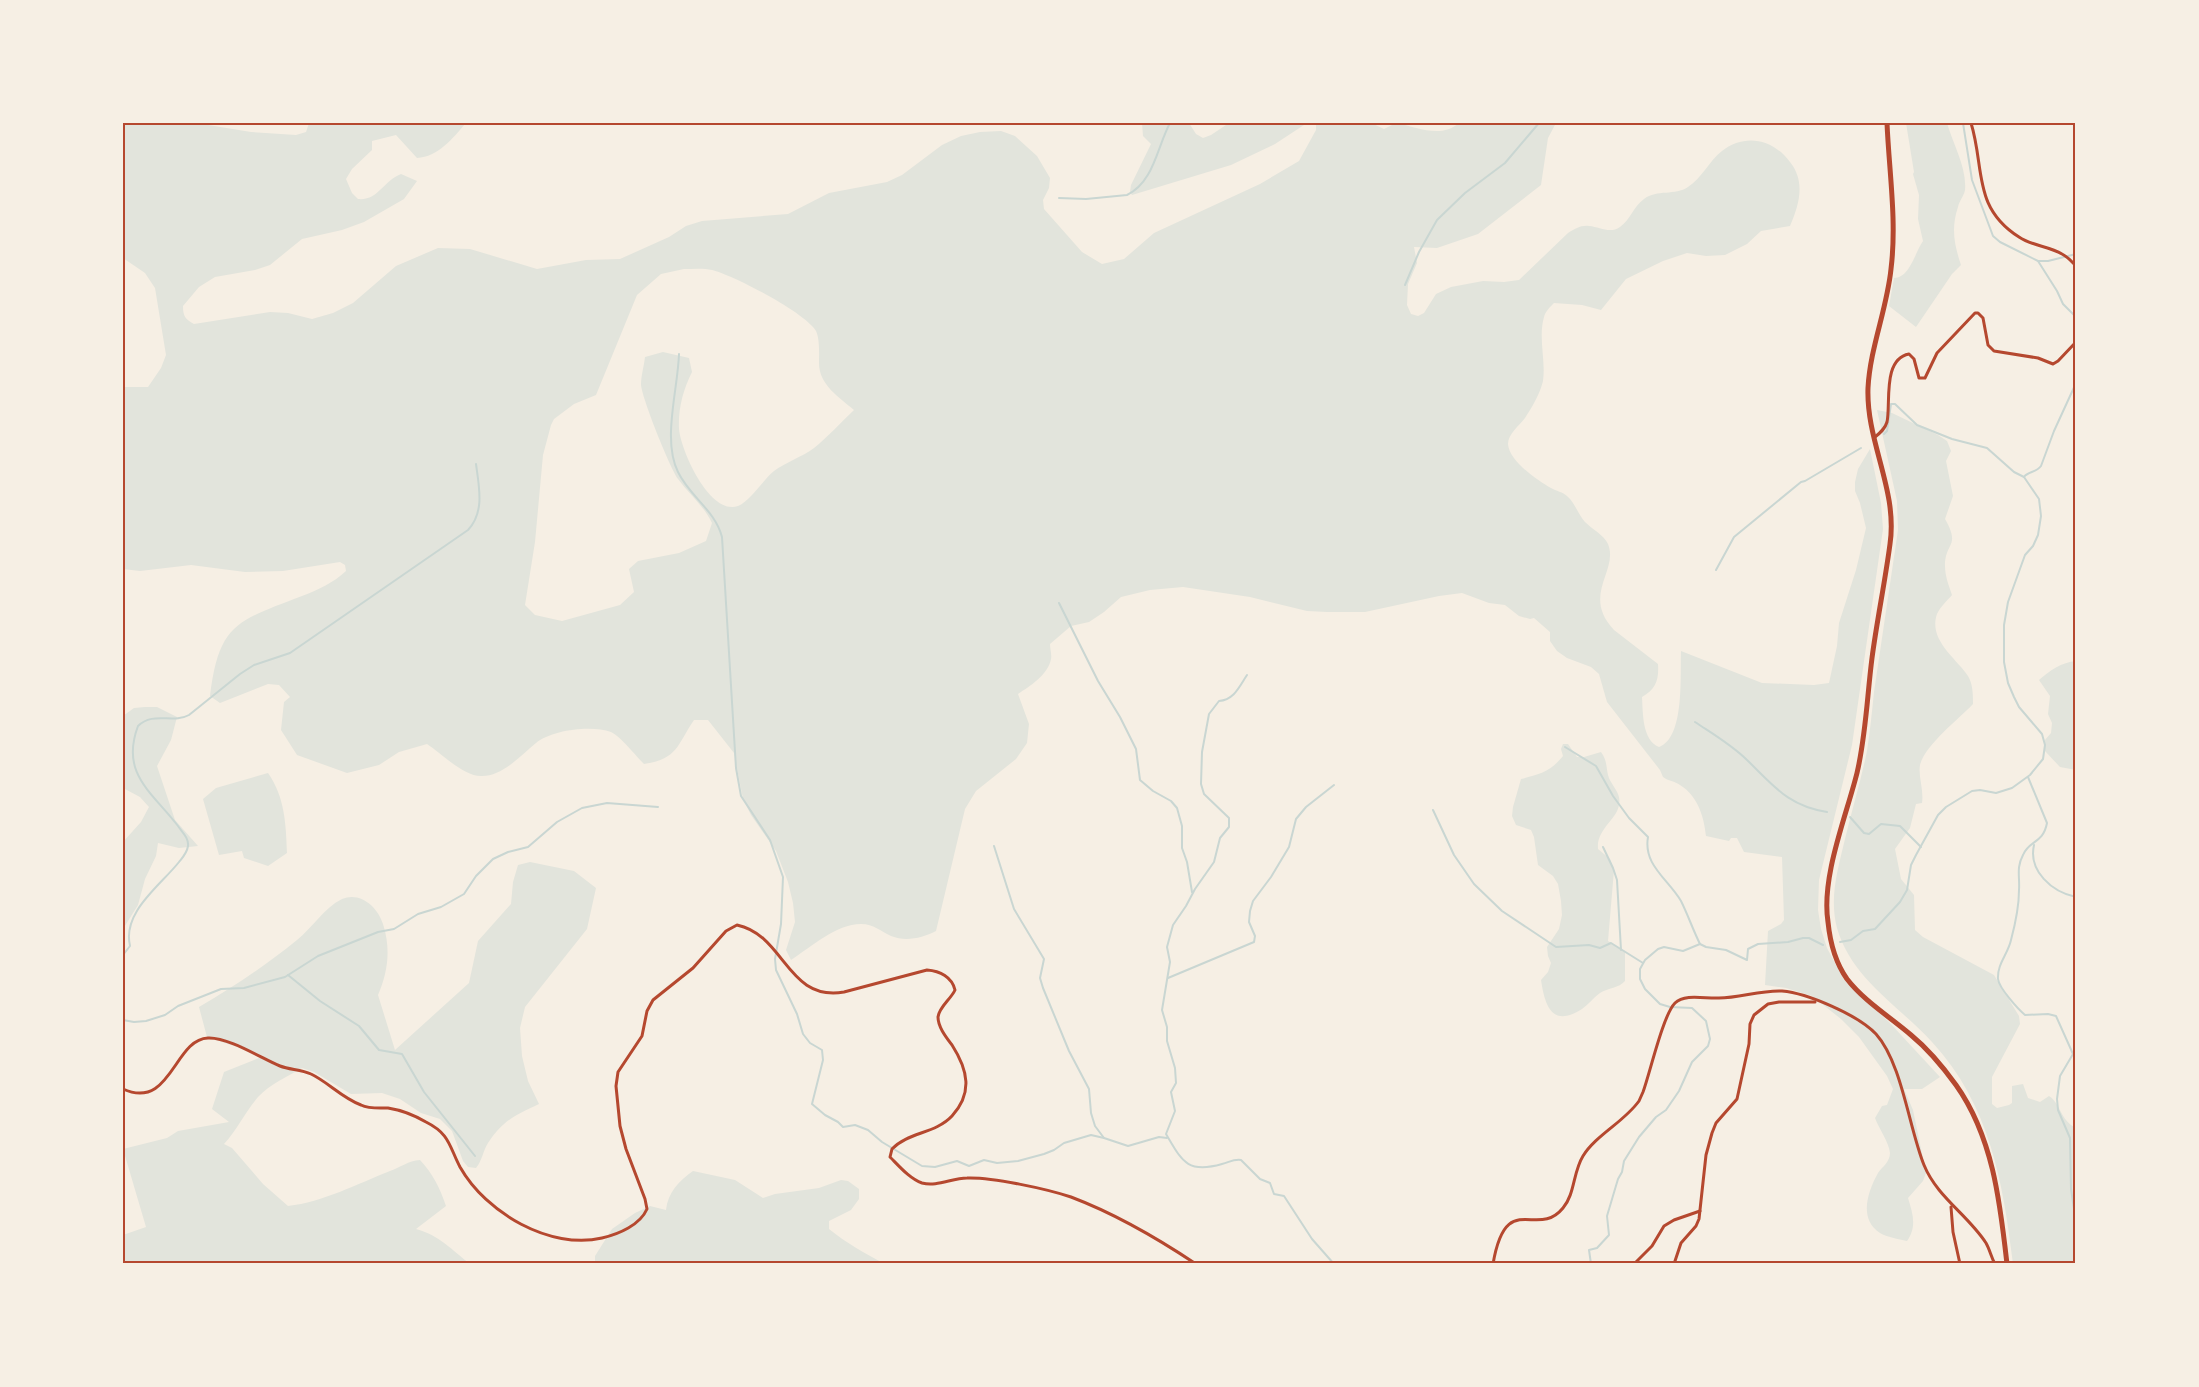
<svg xmlns="http://www.w3.org/2000/svg" width="2199" height="1387" font-family="'IBM Plex Sans',sans-serif">
	<rect width="100%" height="100%" fill="#f6efe4"/>
	<g fill="#e2e4dc" fill-rule="evenodd">
		<path d="M123,123H196L251,132L296,135L306,132L309,123H466C453,138 438,157 417,158L396,135L372,141V150L352,169L346,179L352,193L358,199C378,201 383,181 401,174L417,181L404,199L364,222L342,230L302,239L270,265L255,270L215,277L199,287L183,306C183,316 185,319 194,324L270,312L288,313L312,319L333,313L353,303L396,266L438,248L470,249L537,269L586,260L620,259L669,237L686,226L702,221L788,214L829,193L887,182L902,175L942,145L961,136L980,132L1001,131L1015,136L1037,156L1050,178L1049,188L1043,200L1044,209L1082,252L1102,264L1124,259L1154,233L1260,184L1299,161L1316,130V123H1371L1384,129L1396,123C1417,127 1441,139 1459,123H1556L1548,138L1541,185L1478,234L1437,248L1414,247L1417,263L1408,284L1407,305L1411,314L1418,316L1424,313L1436,294L1451,287L1483,281L1504,282L1519,280L1568,233C1575,229 1581,225 1589,226C1600,227 1610,234 1620,227C1630,220 1634,206 1644,199C1657,189 1675,196 1688,187C1702,178 1709,161 1722,151C1745,133 1773,139 1790,162C1806,182 1799,205 1790,226L1761,231L1747,244L1725,255L1706,256L1687,253L1663,261L1626,279L1601,310L1582,305L1554,303C1550,307 1545,312 1544,317C1538,338 1546,360 1543,381C1540,394 1532,407 1525,418C1519,426 1508,434 1508,444C1509,461 1538,481 1551,488C1556,491 1563,492 1567,496C1575,503 1578,514 1585,522C1592,529 1604,535 1608,544C1619,571 1581,595 1614,630L1658,664C1659,680 1656,689 1642,697C1643,713 1642,740 1659,747C1685,738 1680,675 1681,651L1762,683L1814,685L1829,683L1837,646L1839,623L1856,570L1866,528L1860,503L1855,491V482L1858,469L1870,449L1881,503L1883,529L1852,745L1819,880L1818,910L1821,929L1827,948L1844,980L1889,1022L1940,1077L1922,1089H1904L1913,1110L1926,1173L1923,1181L1908,1198C1913,1214 1917,1227 1907,1241C1898,1239 1887,1237 1880,1233C1858,1219 1868,1191 1878,1173C1882,1167 1890,1162 1890,1153C1889,1142 1879,1129 1875,1118L1882,1106L1887,1105L1893,1089L1887,1076L1859,1037L1841,1019L1812,996L1786,988L1765,985L1768,931L1781,924L1784,920L1782,857L1744,852L1737,838H1731L1729,841L1706,836C1704,817 1698,796 1680,785C1675,781 1668,781 1663,777L1660,770L1607,702L1599,674L1591,667L1567,658L1557,651L1550,641V632L1534,618L1530,619L1519,616L1505,605L1489,603L1462,593L1439,596L1365,612H1327L1307,611L1250,597L1183,587L1150,590L1121,597L1104,612L1089,622L1071,626L1050,644C1050,649 1052,655 1051,659C1048,675 1030,686 1018,694L1029,724L1027,743L1016,759L976,791L965,809L936,931C922,938 906,942 891,936C880,931 874,924 861,924C836,924 811,947 791,960L786,950L795,922L793,903L788,882L776,851L751,815L743,799L734,753L708,720H694C677,745 678,759 644,764C636,756 620,736 611,732C591,725 552,730 536,743C520,756 503,776 482,776C464,777 441,753 427,744L399,752L379,765L347,773L297,755L281,730L284,702L290,697L279,685L268,684L220,703L210,696C219,622 238,621 302,596C318,590 333,583 346,571L345,565L340,562L283,571L245,572L191,565L140,571L123,569V387H148L161,368L166,355L155,288L145,273L123,258ZM684,269C693,269 704,268 712,270C733,275 806,313 816,331C820,340 819,354 819,363C819,385 839,397 854,410C841,422 828,437 814,448C802,457 786,462 774,471C763,480 750,501 738,506C710,516 681,451 679,429C678,409 683,390 692,372L689,358L663,352L645,357C644,366 641,376 641,385C643,401 669,465 678,479C689,494 704,506 712,523L706,541L679,553L638,561L629,569L634,592L620,605L562,621L535,615L525,605L535,542L543,455L551,425L554,419L574,404L596,395L637,295L661,274Z"/>
		<path d="M1142,123H1189L1196,134L1203,138L1211,135L1229,123H1307L1275,144L1231,165L1132,195L1130,192L1131,185L1151,144L1143,136Z"/>
		<path d="M1906,123H1947C1953,144 1967,168 1965,190C1964,196 1959,201 1958,207C1951,228 1954,244 1961,265L1952,274L1916,327L1889,306L1894,278C1910,278 1915,252 1923,241L1918,219L1919,195L1913,174L1914,172Z"/>
		<path d="M1877,410L1892,413L1938,435L1947,441L1951,451L1946,461L1953,496L1945,519C1961,547 1945,542 1945,566C1945,576 1949,586 1952,595C1948,600 1940,607 1937,614C1928,640 1956,658 1968,676C1973,684 1973,695 1973,704C1959,719 1925,745 1920,765C1918,776 1924,790 1922,803L1916,804L1910,828L1895,849L1901,879L1914,895L1915,930L1923,937L1994,975L2019,1016L2020,1024L1992,1077V1104L1997,1108L2009,1105L2012,1103V1086L2023,1084L2028,1098L2040,1102L2049,1096C2061,1104 2060,1120 2076,1128V1264H2013C2003,1182 1990,1105 1932,1042C1899,1006 1851,978 1837,928C1829,897 1838,869 1845,839C1852,810 1861,780 1867,751C1870,731 1872,712 1874,692C1882,638 1890,584 1898,530L1897,501Z"/>
		<path d="M2076,661V770L2060,767L2045,751V740L2051,733L2052,723L2048,714L2050,696L2039,680C2049,671 2062,662 2076,661Z"/>
		<path d="M145,707H157L177,717L171,740L157,766L175,820L198,846L179,848L158,843L156,856L145,879L138,905L123,929V842L141,822L149,807L140,797L123,788V716L134,708Z"/>
		<path d="M1563,744H1568L1577,757H1584L1601,752C1607,760 1606,766 1608,775C1610,783 1617,789 1619,797C1623,818 1596,826 1598,849L1610,859L1614,870L1608,941L1625,952V981C1619,988 1608,988 1600,993C1593,998 1588,1005 1582,1009C1552,1028 1545,1006 1541,980L1548,972L1551,963L1548,956L1547,947L1559,929L1562,915L1561,901L1558,884L1553,876L1538,865L1534,837L1531,830L1516,825L1512,816L1513,807L1521,779C1540,774 1550,772 1563,756L1561,749Z"/>
		<path d="M268,773C285,797 286,825 287,853L268,866L244,858L242,851L219,855L203,799L216,788Z"/>
		<path d="M530,862L574,871L596,888L587,929L525,1007L520,1028L522,1056L528,1081L539,1104C516,1115 503,1120 488,1143C483,1151 482,1161 476,1168L468,1167L463,1161L452,1131L440,1119L421,1113L400,1099L382,1093L351,1094L314,1072L302,1068C287,1077 270,1084 258,1097C245,1112 237,1130 224,1144L232,1148L263,1184L288,1206C323,1202 357,1184 390,1171C401,1167 408,1161 420,1160C433,1174 440,1188 446,1206L416,1229C439,1235 452,1250 470,1264H123V1235L146,1227L123,1149L167,1138L178,1131L229,1122L212,1109L224,1072L264,1056L207,1037L199,1007C234,987 266,965 297,940C312,928 324,908 342,899C360,891 378,907 383,924C391,949 388,972 378,995L395,1050L469,983L478,941L511,904L513,882L518,865Z"/>
		<path d="M693,1171L735,1180L763,1198L775,1194L819,1188L841,1180L848,1181L859,1189V1199L851,1210L829,1221V1229C846,1243 866,1254 885,1264H595V1256L612,1229L635,1213L650,1206L666,1210C668,1192 679,1181 693,1171Z"/>
	</g>
	<g fill="none" stroke-linecap="round" stroke-linejoin="round">
		<g stroke="#c9d6d2" stroke-width="2">
			<path d="M1963,123L1972,180L1993,236L2000,242L2038,261L2057,291L2063,304L2076,317"/>
			<path d="M1059,198L1086,199L1127,195C1154,182 1157,147 1170,123"/>
			<path d="M2038,261H2048L2076,254"/>
			<path d="M1405,285L1419,252L1437,220L1465,193L1505,163L1539,123"/>
			<path d="M679,354C678,389 662,440 678,472C690,497 715,510 722,537L736,768L741,796L770,840L783,877L781,924L775,959L776,970L797,1014L803,1034L810,1043L822,1050L823,1060L812,1104L825,1115L838,1122L843,1127L855,1125L868,1130L882,1142L922,1166L935,1167L957,1161L969,1166L984,1160L997,1163L1018,1161L1044,1154L1054,1150L1064,1143L1091,1135L1104,1138L1128,1146L1159,1137L1167,1138"/>
			<path d="M1884,434L1887,431L1891,404H1895L1917,425L1952,439L1987,448L2014,472L2024,477"/>
			<path d="M2024,477C2028,471 2036,473 2041,466L2054,431L2076,383"/>
			<path d="M1716,570L1734,537L1801,482L1805,481L1861,448"/>
			<path d="M1059,603L1098,681L1120,717L1136,749L1140,780L1153,791L1171,801L1177,808L1182,826V848L1187,862L1192,892"/>
			<path d="M1247,675C1239,687 1234,700 1219,701L1209,714L1202,752L1201,784L1204,794L1229,818V827L1220,838L1214,862L1195,889L1186,906L1173,925L1167,947L1170,962L1162,1010L1167,1027V1041L1175,1068L1176,1083L1171,1092L1175,1111L1166,1134C1182,1161 1187,1174 1222,1164C1230,1162 1233,1159 1241,1160L1260,1179L1270,1183L1274,1194L1284,1196L1312,1239L1334,1264"/>
			<path d="M1695,722C1713,734 1732,745 1747,760C1774,786 1788,806 1827,812"/>
			<path d="M1565,747L1596,766L1613,796L1629,818L1648,837C1643,865 1668,879 1681,901C1688,915 1693,930 1700,944L1706,947L1726,950L1747,960L1748,949L1758,944L1788,942L1803,938H1809L1823,945"/>
			<path d="M2028,777L2047,823C2043,844 2029,840 2023,855C2016,868 2020,877 2019,890C2019,906 2015,925 2011,940C2008,954 1997,964 1998,979C1999,988 2018,1009 2025,1015L2048,1014L2056,1016L2073,1054L2060,1076L2057,1099L2058,1110L2070,1138L2071,1189L2076,1222"/>
			<path d="M1433,810L1454,855L1474,884L1502,911L1556,947L1589,945L1600,948L1611,943L1643,963"/>
			<path d="M1850,817L1864,833L1869,834L1881,824L1900,826L1921,847"/>
			<path d="M2034,845C2028,871 2052,892 2076,897"/>
			<path d="M994,846L1014,909L1044,959L1040,978L1043,988L1069,1051L1089,1089L1091,1113L1095,1126L1104,1138"/>
			<path d="M1603,847L1613,868L1617,880L1621,950"/>
			<path d="M1840,942L1851,940L1863,931L1875,929L1900,902L1907,890L1911,865L1916,855L1938,815L1946,807L1972,791L1980,790L1996,793L2012,788L2030,775L2043,759L2045,745L2042,734L2019,707L2014,697L2008,683L2004,662V625L2008,602L2025,555L2033,546L2038,535L2041,516L2039,499L2024,477"/>
			<path d="M123,955L130,946C122,912 160,886 179,862C183,857 187,853 188,846C189,838 182,832 178,826C152,792 120,774 138,726C153,711 173,724 189,715L240,674L254,665L290,653L468,530C485,512 479,487 476,464"/>
			<path d="M288,975L320,1001L359,1026L379,1050L402,1054L424,1092L475,1156"/>
			<path d="M1168,978L1254,942L1255,936L1249,922L1250,911L1253,901L1271,877L1289,847L1296,819L1306,807L1334,785"/>
			<path d="M123,1020L134,1022L146,1021L165,1015L178,1006L221,989L244,988L285,977L318,956L378,932L394,929L418,914L441,907L464,894L476,876L493,859L508,852L528,847L557,822L582,808L607,803L658,807"/>
			<path d="M1591,1264L1589,1250L1597,1248L1609,1235L1607,1216L1618,1179L1622,1172L1624,1161L1639,1137L1656,1117L1666,1110L1679,1091L1692,1062L1708,1046L1710,1039L1706,1021L1692,1008L1670,1007L1660,1004L1645,989L1640,979V969L1645,960L1658,949L1664,947L1683,951L1700,944"/>
		</g>
		<g stroke="#b5482f" stroke-width="3">
			<path d="M1971,123C1985,168 1972,207 2019,237C2032,246 2049,246 2062,254C2068,257 2072,262 2076,266"/>
			<path d="M1875,437C1880,433 1885,429 1887,422C1891,404 1882,359 1909,354L1914,359L1919,378H1925L1937,353L1975,313H1978L1983,318L1988,345L1994,351L2038,358L2053,364L2058,361L2076,342"/>
			<path d="M123,1089C171,1111 174,1039 208,1038C228,1037 261,1058 280,1066C290,1070 301,1069 311,1074C328,1082 342,1098 361,1105C369,1109 378,1108 388,1108C401,1110 414,1115 426,1122C450,1134 449,1146 460,1167C486,1213 550,1250 602,1238C619,1234 640,1225 647,1209L645,1199L626,1149L620,1126L616,1086L618,1072L642,1036L647,1011L653,1000L693,968L726,931L737,925C785,935 787,1002 844,992L927,970C940,971 952,977 955,990C951,999 939,1007 938,1017C938,1027 946,1037 952,1045C968,1070 973,1093 952,1116C935,1134 908,1132 892,1149L890,1157C899,1166 910,1179 922,1183C937,1187 952,1178 967,1178C992,1177 1047,1189 1071,1197C1116,1214 1157,1238 1196,1264"/>
			<path d="M1951,1207L1953,1232L1960,1264"/>
			<path d="M1493,1264C1506,1188 1537,1240 1563,1208C1575,1194 1573,1172 1583,1156C1596,1135 1624,1122 1639,1101L1643,1092C1650,1073 1663,1015 1675,1003C1685,993 1706,999 1719,998C1740,998 1760,990 1782,991C1807,993 1858,1015 1876,1034C1902,1063 1909,1128 1924,1165C1937,1197 1968,1215 1986,1243C1990,1250 1991,1257 1995,1264"/>
			<path d="M1634,1264L1652,1246L1664,1226L1674,1220L1700,1211"/>
			<path d="M1674,1264L1681,1243L1696,1226L1699,1219L1706,1155L1712,1133L1716,1123L1737,1099L1749,1044L1750,1024L1754,1015L1768,1004L1779,1002H1815"/>
		</g>
		<path stroke="#b5482f" stroke-width="5" d="M1887,123C1889,171 1897,221 1891,269C1887,309 1870,348 1868,388C1866,442 1898,490 1890,544C1885,582 1877,620 1872,658C1867,697 1866,735 1857,773C1846,817 1821,877 1828,922C1830,942 1835,962 1847,979C1864,1001 1890,1017 1911,1035C1928,1049 1943,1067 1956,1085C1993,1137 2000,1202 2007,1264"/>
	</g>
	<rect width="2199" height="1387" fill="none" stroke="#f6efe4" stroke-width="249"/>
	<rect x="124" y="124" width="1950" height="1138" fill="none" stroke="#b5482f" stroke-width="2"/>
</svg>
